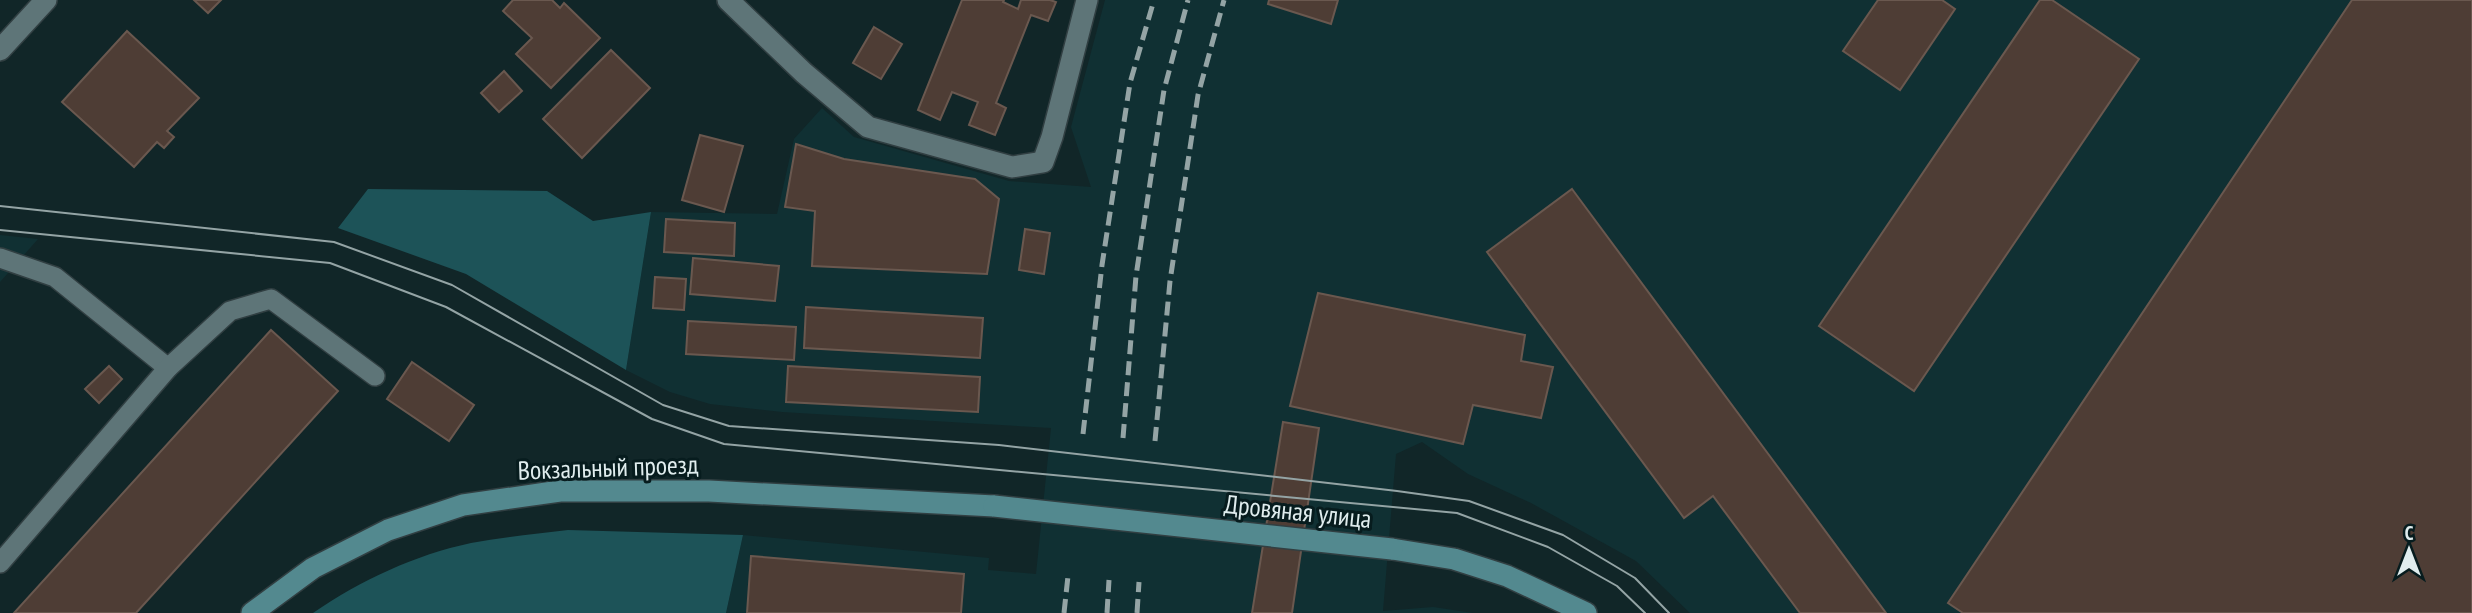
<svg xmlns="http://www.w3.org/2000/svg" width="2472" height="613" font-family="'PT Sans Narrow',sans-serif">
	<rect width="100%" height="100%" fill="#112628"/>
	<g fill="#103033">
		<path d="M1105,0H2472V613H1690L1636,561L1531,503L1468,474L1422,442L1396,454L1383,611L1433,607L1473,613H726L743,535L989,558L988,570L1036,574L1051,428L782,412L710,404L670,392L626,370L651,212L777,214L794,139L822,108L854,137L1009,181L1091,187L1071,127Z"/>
		<path d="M0,235L38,239L0,282Z"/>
	</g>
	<g fill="#1d5358">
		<path d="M368,189L547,191L593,221L651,212L626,370L466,274L338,228Z"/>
		<path d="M568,530L743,535L726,613H313C361,580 415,555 471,543C503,537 536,534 568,530Z"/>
	</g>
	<g fill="#4e3d35" stroke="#6a584f" stroke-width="2">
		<path d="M194,0H221L208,13Z"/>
		<path d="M513,0H552L560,8L564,3L600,38L551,88L516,54L532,38L503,11Z"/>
		<path d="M962,0H1004L1003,2L1018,9L1021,0H1050L1056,2L1048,21L1031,15L996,103L1006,108L995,135L969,125L978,102L952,92L940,120L918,110Z"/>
		<path d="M1269,0H1338L1331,24L1268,4Z"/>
		<path d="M1878,0H1942L1955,9L1900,90L1843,51Z"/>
		<path d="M2040,0H2052L2139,59L1914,391L1819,326Z"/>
		<path d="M2352,0H2472V613H1963L1948,603Z"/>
		<path d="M874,27L902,44L881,79L853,63Z"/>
		<path d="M127,31L199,98L167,131L174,137L164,148L157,142L134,167L62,102Z"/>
		<path d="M611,50L650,88L582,158L543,119Z"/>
		<path d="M504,71L522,91L499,112L481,93Z"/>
		<path d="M700,135L743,146L724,212L682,200Z"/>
		<path d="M796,144L844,159L975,179L999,199L987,274L812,266L815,211L785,207Z"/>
		<path d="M1572,189L1886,613H1800L1713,496L1684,518L1487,252Z"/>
		<path d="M666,219L735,223L734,256L664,252Z"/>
		<path d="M1025,229L1050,233L1044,274L1019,270Z"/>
		<path d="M693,258L779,266L775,301L690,294Z"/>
		<path d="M655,277L686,279L684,310L653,308Z"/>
		<path d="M1318,293L1525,335L1521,361L1553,367L1541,418L1473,405L1463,444L1290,406Z"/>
		<path d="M806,307L983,318L980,358L804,348Z"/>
		<path d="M688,321L796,327L794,360L686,354Z"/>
		<path d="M271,330L338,391L136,613H14Z"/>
		<path d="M412,362L474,405L449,441L387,399Z"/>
		<path d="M109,366L122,379L99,403L85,389Z"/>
		<path d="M788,366L980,377L978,412L786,402Z"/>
		<path d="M1283,422L1319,428L1292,613H1252Z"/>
		<path d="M751,556L964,574L961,613H747Z"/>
	</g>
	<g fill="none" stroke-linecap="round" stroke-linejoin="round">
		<g stroke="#313f42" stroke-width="22">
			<g id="lane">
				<path d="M0,258L55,277L168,368"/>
				<path d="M0,563L168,368L230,311L271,299L375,376"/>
			</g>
		</g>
		<g stroke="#313f42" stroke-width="24">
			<g id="street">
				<path d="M728,0L804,73L868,127L1012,167L1043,162L1052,137L1087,0"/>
				<path d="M0,50L46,0"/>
			</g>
		</g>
		<g stroke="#313f42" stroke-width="24">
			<g id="secondary">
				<path d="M1392,549L1454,559L1507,576L1586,613"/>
				<path d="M252,613L313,568L388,530L463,505L560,491H709L994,506"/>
			</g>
		</g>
		<use href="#lane" stroke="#5e7578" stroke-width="19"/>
		<use href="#street" stroke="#5e7578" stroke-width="21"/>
		<use href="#secondary" stroke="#53898f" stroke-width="21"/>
		<g stroke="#94a4a5" stroke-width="2">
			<path d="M0,206L334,242L452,285L663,405L729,426L999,445L1397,491L1469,501L1563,535L1635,578L1669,613"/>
			<path d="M0,230L330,263L446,307L652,419L724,444L1457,513L1548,547L1617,586L1645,613"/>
		</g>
		<g stroke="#94a4a5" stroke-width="5" stroke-dasharray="14 7" stroke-linecap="butt">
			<path d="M1083,434L1102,265L1130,83L1154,0"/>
			<path d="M1123,438L1136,276L1164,90L1188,0"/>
			<path d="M1155,441L1170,281L1198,95L1224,0"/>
			<path d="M1064,613L1068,576"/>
			<path d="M1107,613L1109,580"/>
			<path d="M1137,613L1139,582"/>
		</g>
		<g stroke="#313f42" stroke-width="24" stroke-linecap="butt">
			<path id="secondary-bridge" d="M994,506L1392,549"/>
		</g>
		<use href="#secondary-bridge" stroke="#53898f" stroke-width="21"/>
	</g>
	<g text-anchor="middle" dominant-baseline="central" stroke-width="6" stroke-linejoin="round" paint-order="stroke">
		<g font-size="26" fill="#e0edee" stroke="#071c1e">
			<text transform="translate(608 467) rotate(-2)">Вокзальный проезд</text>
			<text transform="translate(1298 511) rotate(6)">Дровяная улица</text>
		</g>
	</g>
	<g transform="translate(2409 550)" stroke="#071c1e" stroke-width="5" paint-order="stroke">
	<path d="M0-5L12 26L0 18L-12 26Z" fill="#e0edee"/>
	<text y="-10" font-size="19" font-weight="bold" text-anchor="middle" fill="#e0edee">С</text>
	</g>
</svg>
